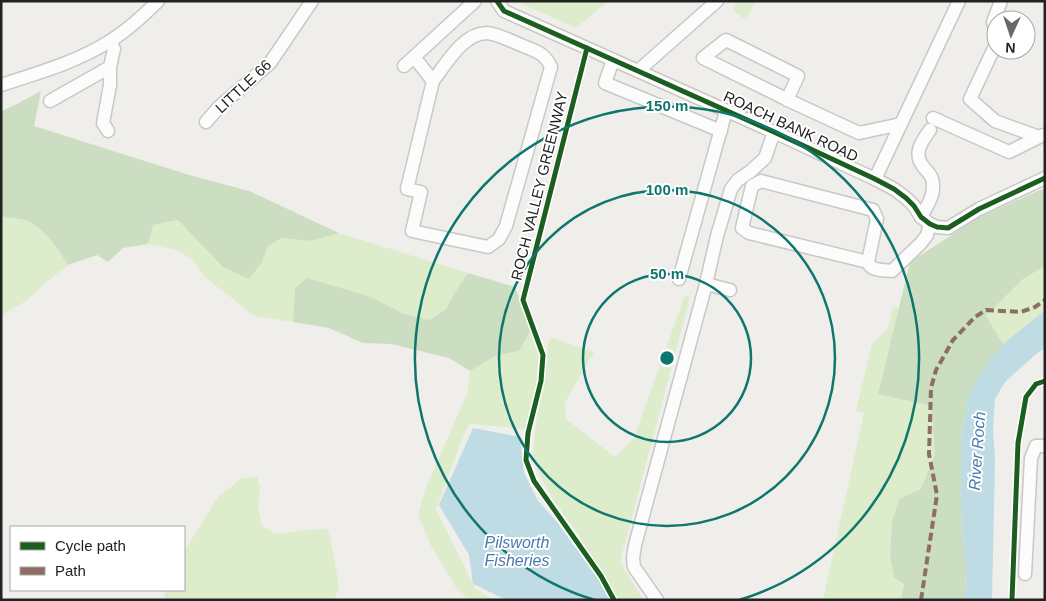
<svg xmlns="http://www.w3.org/2000/svg" width="1046" height="601" font-family="Arial,sans-serif">
	<rect width="100%" height="100%" fill="#f0eeeb"/>
	<g fill="#ddeccb">
		<path d="M515,1H608L576,28Z"/>
		<path d="M737,1H756L746,20L733,11Z"/>
		<path d="M1,216C9,218 17,218 25,220C45,228 57,248 68,265L45,283L26,301L1,315Z"/>
		<path d="M178,220L194,236L262,262L268,246L282,238L311,241L339,233L468,273L457,289L446,309L430,320L404,314L371,297L295,288L293,322L255,316L207,279L194,262L180,251L148,244L152,225Z"/>
		<path d="M1045,266V310L1003,344L986,316L1023,279Z"/>
		<path d="M685,295L690,297L620,562L643,600H619L574,528L554,501L541,478L533,457L535,429L546,367L548,344L550,337L594,352L565,402L566,419L615,457L634,438Z"/>
		<path d="M893,307L899,309L878,394L931,406L935,455L921,489L899,499L892,522L890,555L904,584L901,600H823L864,413L856,411L872,344L887,330Z"/>
		<path d="M531,330L539,353L536,386L526,429L469,424L460,445L436,510L475,588L492,600H469L455,586L431,546L418,515L426,487L467,394L470,371L497,355L519,351Z"/>
		<path d="M257,477L260,486L258,509L262,526L276,534L303,530L328,529L333,551L339,587L334,600H166L163,590H184V552L218,497L242,478Z"/>
	</g>
	<g fill="#cbdec1">
		<path d="M41,91L34,126L189,175L249,191L339,233L311,241L282,238L268,246L262,262L249,279L223,267L178,220L153,225L148,244L123,248L108,262L97,255L68,265C57,248 45,228 25,220C17,218 9,218 1,216V111L13,106Z"/>
		<path d="M1045,188V266L1023,279L986,316L1003,344L981,373L968,398L961,439V513L966,567L965,600H901L904,584L894,577L890,555L892,522L899,499L921,489L935,455L931,406L878,394L910,262L981,216Z"/>
		<path d="M468,273L515,287L531,330L519,351L497,355L470,371L449,358L391,344L363,343L329,328L293,322L295,288L307,278L371,297L404,314L430,320L446,309L457,289Z"/>
	</g>
	<g fill="#bfdbe3">
		<path d="M1045,310V348L1036,354L1005,382L995,399L993,431L995,460L992,600H965L966,567L961,513V439L968,398L981,373L1003,344Z"/>
		<path d="M473,428L520,437L524,473L538,501L557,522L613,600H507L473,584L469,555L439,505Z"/>
	</g>
	<g fill="none" stroke-linecap="round" stroke-linejoin="round">
		<g stroke="#c9c8c7" stroke-width="15">
			<g id="minor">
				<path d="M497,1L504,11L774,132L875,179L894,189L906,198L914,206L921,217L930,224L937,227L948,228L979,209L1045,178"/>
				<path d="M996,32L993,22L1001,1"/>
				<path d="M996,44L970,99L995,121L1039,137"/>
				<path d="M414,57L433,81L407,189L421,192L412,231L488,247L499,239L506,226L551,67C544,52 535,51 521,45C511,41 498,34 487,33C463,33 446,64 433,81"/>
				<path d="M613,60L605,83L721,131"/>
				<path d="M404,66L475,1"/>
				<path d="M638,71L717,1"/>
				<path d="M1,85C38,73 77,62 110,41C128,30 143,16 158,1"/>
				<path d="M787,100L798,76L726,40L703,58L792,102L859,133L901,124"/>
				<path d="M50,101L110,67"/>
				<path d="M933,118L1009,152L1043,135"/>
				<path d="M206,122L219,107L270,63L312,1"/>
				<path d="M108,131L103,123L110,85V67L114,49L110,41"/>
				<path d="M875,179L959,1"/>
				<path d="M921,217C926,207 934,197 933,185C933,175 927,172 922,165C913,152 923,140 930,130"/>
				<path d="M868,262L877,219L873,210L761,181L752,186L742,228L749,233L868,262C870,271 883,270 892,271L921,243L927,235L930,224"/>
				<path d="M679,279L726,111"/>
				<path d="M706,284L730,290"/>
				<path d="M1025,574L1031,458L1036,446H1045"/>
				<path d="M657,600L634,567L633,558L635,545L706,284L717,236L731,189L738,180L751,171L765,158L774,132"/>
			</g>
		</g>
		<use href="#minor" stroke="#fdfcfc" stroke-width="12"/>
		<path stroke="#8d6e63" stroke-width="4" stroke-dasharray="8 4" stroke-linecap="butt" d="M921,600L937,495L929,454L931,388L936,370L953,340L975,317L986,310L1021,312L1035,307L1045,300"/>
		<g stroke="#fff" stroke-width="8">
			<g id="cycleway">
				<path d="M497,1L504,11L774,132L875,179L894,189L906,198L914,206L921,217L930,224L937,227L948,228L979,209L1045,178"/>
				<path d="M587,48L523,300L543,355L541,381L528,433L526,460L534,481L601,576L614,600"/>
				<path d="M1012,600L1018,443L1026,397L1036,384L1045,381"/>
			</g>
		</g>
		<use href="#cycleway" stroke="#1b5e20" stroke-width="5"/>
	</g>
	<g fill="none" stroke="#0f766e" stroke-width="2.5">
		<circle cx="667" cy="358" r="84"/>
		<circle cx="667" cy="358" r="168"/>
		<path d="M595 600A252 252 0 1 1 739 600"/>
	</g>
	<g text-anchor="middle" dominant-baseline="central" stroke-width="4" stroke-linejoin="round" paint-order="stroke">
		<g font-size="15" fill="#222" stroke="#fff">
			<text transform="translate(243 86) rotate(-43)">LITTLE 66</text>
			<text transform="translate(791 126) rotate(25)">ROACH BANK ROAD</text>
			<text transform="translate(539 186) rotate(-76)">ROCH VALLEY GREENWAY</text>
		</g>
		<g font-size="16" font-style="italic" fill="#4a7aab" stroke="#fff">
			<text transform="translate(977 451) rotate(-86)">River Roch</text>
			<text x="517" y="542">Pilsworth<tspan x="517" dy="18">Fisheries</tspan></text>
		</g>
	</g>
	<circle cx="667" cy="358" r="8" fill="#0f766e" stroke="#fff" stroke-width="2.5"/>
	<g font-size="15" text-anchor="middle" font-weight="bold" fill="#0f766e" stroke="#fff" stroke-width="4" stroke-linejoin="round" paint-order="stroke">
		<text x="667" y="111">150 m</text>
		<text x="667" y="195">100 m</text>
		<text x="667" y="279">50 m</text>
	</g>
	<rect width="1046" height="601" fill="none" stroke="#222222" stroke-width="5"/>
	<rect x="10" y="526" width="175" height="65" fill="#ffffff" stroke="#a7a7a7"/>
	<rect x="20" y="542" width="25" height="8" fill="#1b5e20" stroke="#a7a7a7"/>
	<text x="55" y="551" font-size="15" fill="#222222">Cycle path</text>
	<rect x="20" y="567" width="25" height="8" fill="#8d6e63" stroke="#a7a7a7"/>
	<text x="55" y="576" font-size="15" fill="#222222">Path</text>
	<g transform="translate(1011 35) rotate(183)"><circle r="24" fill="#ffffff" stroke="#a7a7a7"/>
	<path d="M0-4L9 19L0 12L-9 19Z" fill="#6a6968"/>
	<text y="-8" font-size="14" font-weight="bold" text-anchor="middle" fill="#222222">N</text>
	</g>
</svg>
